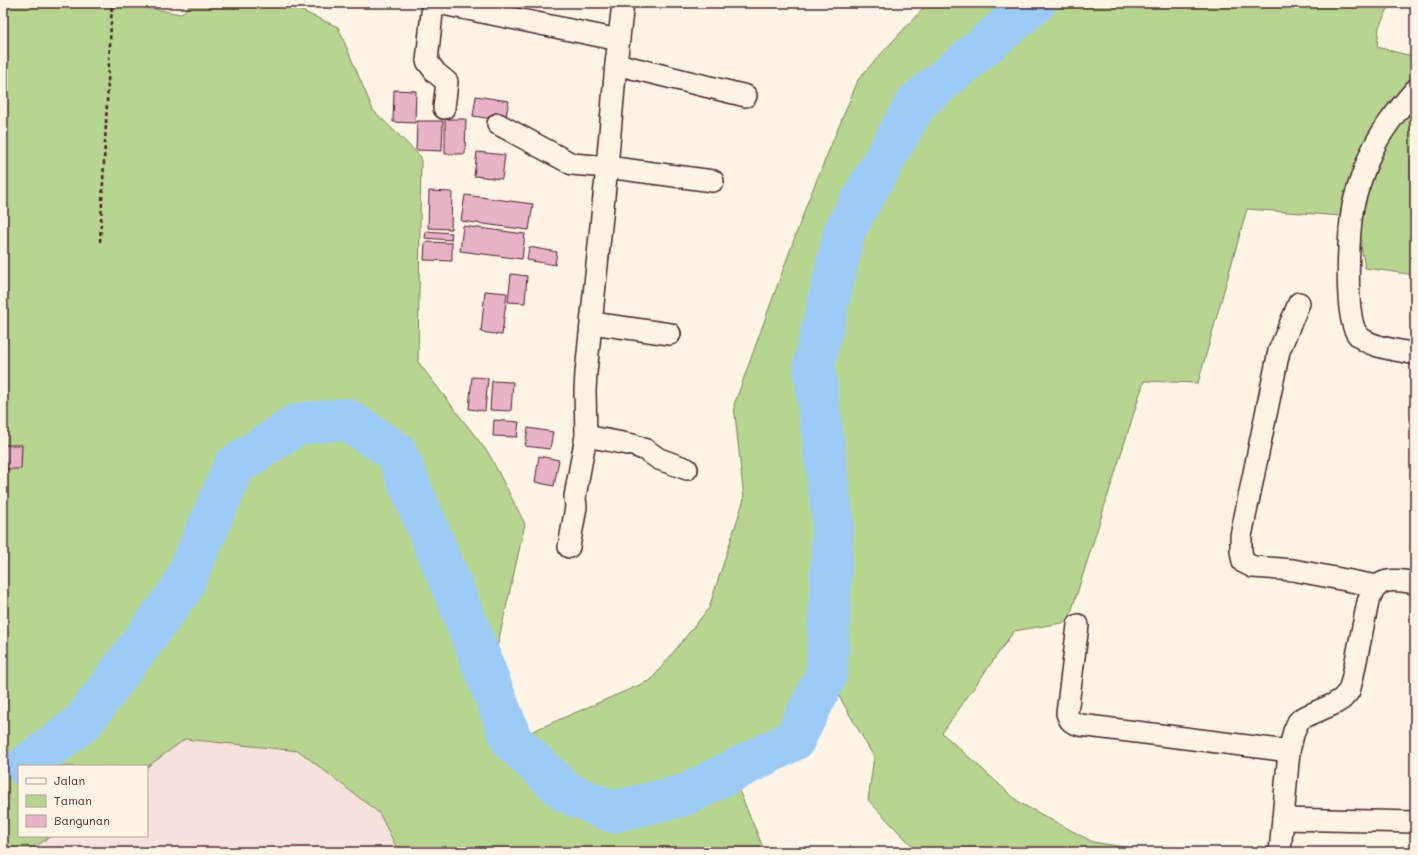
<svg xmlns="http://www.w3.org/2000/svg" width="1418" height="855" font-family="Mali,sans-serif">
	<rect width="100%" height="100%" fill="#fcf5e5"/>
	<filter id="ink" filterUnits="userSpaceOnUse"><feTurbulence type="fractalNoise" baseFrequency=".025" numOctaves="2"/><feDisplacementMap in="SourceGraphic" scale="8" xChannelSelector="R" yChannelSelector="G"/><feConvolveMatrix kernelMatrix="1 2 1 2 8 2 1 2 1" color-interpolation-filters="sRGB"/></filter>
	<g filter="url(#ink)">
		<path fill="#f6e1dd" d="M185,739L299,751L379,813L399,852H28L51,836H147V767Z"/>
		<path fill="#b6d68f" stroke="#807a5d" d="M3,3H122L181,14L192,3H284L338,27L373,110L421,157L418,362L489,454L525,524L489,683L512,740L651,680L709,608L744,499L734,405L808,201L859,78L928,3H1035L1008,26L1043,3H1391L1379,27L1377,47L1415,57V275L1365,268L1356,217L1247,209L1198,383L1144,381L1068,622L1014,631L942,733L1020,803L1093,842L1130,848V852H918L868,800L874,757L827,675L794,740L731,772L765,852H399L379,813L299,751L185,739L147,767L19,766V836H51L28,852H3Z"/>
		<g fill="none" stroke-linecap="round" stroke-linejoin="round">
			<path stroke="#9ccaf7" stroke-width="42" d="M26,766L83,722L182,588L234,466L298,424L346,419L396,452L463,613L512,741L566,792L612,812L685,795L794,740L827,674L833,522L814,365L845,230L916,103L1035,3"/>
		</g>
		<g fill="#e8b2c9" stroke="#4a1f2b">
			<path d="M394,90L416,91L415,123L393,122Z"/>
			<path d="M476,96L509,101L505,121L473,116Z"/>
			<path d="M445,119H466L465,154H445Z"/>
			<path d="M417,121H443L442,151L416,150Z"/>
			<path d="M477,152L505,155L502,179L474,176Z"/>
			<path d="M429,191L452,192L451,229L428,228Z"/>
			<path d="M465,195L533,204L529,230L461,221Z"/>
			<path d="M463,226L525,234L522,259L460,251Z"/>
			<path d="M426,231L452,233L451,240L425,238Z"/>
			<path d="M425,242L452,243V261L424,260Z"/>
			<path d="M529,247L557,252L555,265L527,260Z"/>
			<path d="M511,274L527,276L525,303L508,302Z"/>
			<path d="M485,291L507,293L502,335L481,332Z"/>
			<path d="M472,377L488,378L485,411L469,409Z"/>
			<path d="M492,381L513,382L511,411L490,410Z"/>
			<path d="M494,420L519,422L517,437L493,436Z"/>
			<path d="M528,428L553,432L550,449L525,446Z"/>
			<path d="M3,445H22L21,469H3Z"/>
			<path d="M539,456L559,460L554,486L535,482Z"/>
		</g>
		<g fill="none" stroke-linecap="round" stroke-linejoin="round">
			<g stroke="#4a1f2b" stroke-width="24">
				<g id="minor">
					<path d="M433,3L427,61L436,73L447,82L444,108"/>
					<path d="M438,3L619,40"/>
					<path d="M616,64L746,96"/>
					<path d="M1415,90C1397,111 1378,134 1368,160C1363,173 1356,193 1353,206C1349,229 1343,319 1358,335C1369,348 1399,350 1415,354"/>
					<path d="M498,124L572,164L607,167L713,181"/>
					<path d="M1299,303L1279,351L1241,536V551L1243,562L1253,567L1293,570L1377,586"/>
					<path d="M592,323L670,334"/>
					<path d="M586,436L633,445L646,450L659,459L687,469"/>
					<path d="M569,547L576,507L575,497L577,485L586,436L585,391L586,373L607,167L616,64L623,3"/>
					<path d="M1078,625L1067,713C1069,721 1072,723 1080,725L1289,751"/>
					<path d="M1283,819L1415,822"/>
					<path d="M1280,852L1289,751L1294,731L1298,722L1302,718L1334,704L1342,699L1349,691L1352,680L1368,602C1377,576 1392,579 1415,583"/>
				</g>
			</g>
			<path stroke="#4a1f2b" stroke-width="2.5" stroke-dasharray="4 3" stroke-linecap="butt" d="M100,242L112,3"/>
			<use href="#minor" stroke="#fcf5e5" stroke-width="21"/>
		</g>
	</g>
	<rect width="1418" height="855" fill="none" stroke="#fcf5e5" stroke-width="16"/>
	<rect x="8" y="8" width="1402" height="839" fill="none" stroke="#4a1f2b" stroke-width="1.5" filter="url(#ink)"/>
	<rect x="18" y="765" width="130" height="72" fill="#fcf5e5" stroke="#b59f9b"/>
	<rect x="26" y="778" width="20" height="6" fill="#fcf5e5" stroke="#b59f9b"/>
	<text x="54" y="785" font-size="12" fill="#4a1f2b">Jalan</text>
	<rect x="26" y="795" width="20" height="12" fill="#b6d68f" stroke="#b59f9b"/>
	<text x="54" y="805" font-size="12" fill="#4a1f2b">Taman</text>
	<rect x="26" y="815" width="20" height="12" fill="#e8b2c9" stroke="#b59f9b"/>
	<text x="54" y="825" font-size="12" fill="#4a1f2b">Bangunan</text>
</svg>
